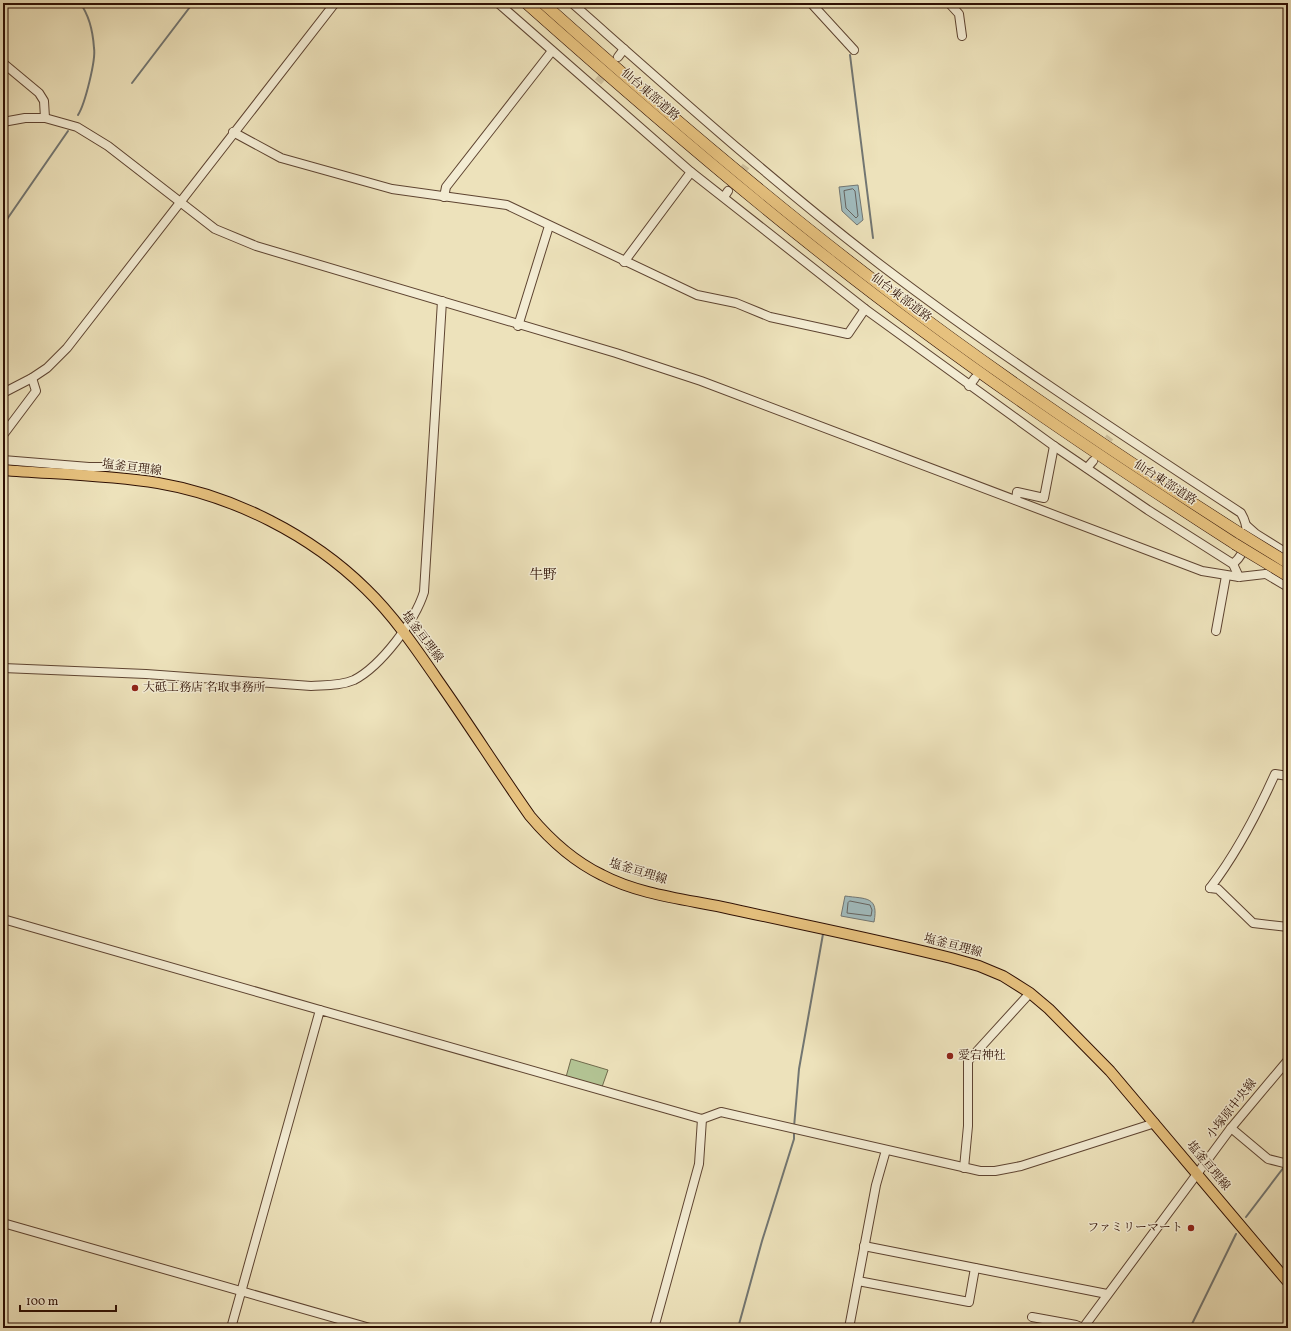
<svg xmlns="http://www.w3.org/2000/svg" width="1291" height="1331" font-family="Vollkorn,'Noto Serif JP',serif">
	<rect width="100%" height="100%" fill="#ede2bb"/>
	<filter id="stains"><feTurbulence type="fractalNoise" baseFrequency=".005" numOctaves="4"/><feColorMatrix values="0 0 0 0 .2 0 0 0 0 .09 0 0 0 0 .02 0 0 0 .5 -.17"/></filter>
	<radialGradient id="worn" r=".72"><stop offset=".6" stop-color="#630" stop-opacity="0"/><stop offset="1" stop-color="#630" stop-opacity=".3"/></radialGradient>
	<path fill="#b3c494" stroke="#706a4c" d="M571,1059L608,1070L602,1087L566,1077Z"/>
	<g fill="#a0babc" stroke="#727672">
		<path d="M858,185L863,220L857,225L842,211L839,187Z"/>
		<path d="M845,896C866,899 879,896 874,922L841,916Z"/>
	</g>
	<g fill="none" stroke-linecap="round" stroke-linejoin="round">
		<g stroke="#676460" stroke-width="1">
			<path d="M853,189L855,191L858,216L856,218L846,208L844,191Z"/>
			<path d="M850,901L870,905L872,910L871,916L847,913L848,903Z"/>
		</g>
		<g stroke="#727672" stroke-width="2">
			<path d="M850,55L873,238"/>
			<path d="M132,83L193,3"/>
			<path d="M78,115C85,104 96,60 94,48C93,33 89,15 80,3"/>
			<path d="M3,225L68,131"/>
			<path d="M794,1127L799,1069L823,934"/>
			<path d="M1246,1217L1284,1167"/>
			<path d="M738,1328L762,1241L794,1139V1131"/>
			<path d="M1190,1328L1236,1234"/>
		</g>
		<g stroke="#d0c29f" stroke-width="8" stroke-dasharray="8 4" stroke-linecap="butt">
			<path d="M598,82L608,70"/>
			<path d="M728,191L746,166"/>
			<path d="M1101,449L1110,437"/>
		</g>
		<g stroke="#5e4431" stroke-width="10">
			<g id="minor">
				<path d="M498,3L691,172L865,309L1054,446L1148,510L1233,564L1239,577"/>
				<path d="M572,3C674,93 774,183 882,266C998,354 1119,433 1241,513C1251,530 1248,551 1233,564"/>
				<path d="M811,3L854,50"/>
				<path d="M949,3L959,14L962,36"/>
				<path d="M618,57L624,49"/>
				<path d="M3,63L39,93L44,101L45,118"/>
				<path d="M3,122L25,118H45L77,127L108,146L215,229L256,246L616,353L701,381L1202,571L1239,577L1283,572"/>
				<path d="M233,132L281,158L392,189L507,205L697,295L736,303L770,317L848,334L865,309"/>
				<path d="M444,197L446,187L552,51"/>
				<path d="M724,197L728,191"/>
				<path d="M624,262L691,172"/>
				<path d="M518,326L549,226"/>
				<path d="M969,386L975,378"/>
				<path d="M3,393L32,378L47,368L67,348L335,3"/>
				<path d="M3,435L36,391L32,378"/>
				<path d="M3,460L89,467H107"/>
				<path d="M1087,468L1093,461"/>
				<path d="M1016,500L1017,492L1044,498L1054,446"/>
				<path d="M1247,526L1256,534L1288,554"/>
				<path d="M1266,574L1288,587"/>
				<path d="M1216,631L1226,576"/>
				<path d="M3,668L146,674L311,686C325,685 340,686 354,680C381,666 415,621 424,592L442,301"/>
				<path d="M1210,888C1237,853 1257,814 1275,774L1288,776"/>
				<path d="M1210,888L1218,889L1253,923L1288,927"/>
				<path d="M3,919L320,1010"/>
				<path d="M1231,1128L1268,1159L1288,1164"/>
				<path d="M964,1168L968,1126V1061L1030,993"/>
				<path d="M3,1223L370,1328"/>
				<path d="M864,1246L1107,1294"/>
				<path d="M858,1281L969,1302L975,1268"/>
				<path d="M1032,1317L1076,1325L1083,1328"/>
				<path d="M231,1328L320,1010L702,1119L721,1112L980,1171H995L1021,1166L1155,1123"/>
				<path d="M654,1328L699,1164L702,1119"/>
				<path d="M849,1328L876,1185L886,1150"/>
				<path d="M1083,1328L1231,1128L1288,1060"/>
			</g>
		</g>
		<g stroke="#2e0f03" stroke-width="12">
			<path id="major" d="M3,470C54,474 107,475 158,483C234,496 311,535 366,589C394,616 417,650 439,682C470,726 499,772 530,816C551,841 573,861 602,875C638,894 683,899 722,907C799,924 875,939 951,958L979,966L1003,976L1030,993L1049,1009L1110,1071L1288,1282"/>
		</g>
		<g stroke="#2e0f03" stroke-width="12">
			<g id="highway">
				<path d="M526,3C626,92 726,179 831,261C960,363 1097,455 1235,544"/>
				<path d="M543,3C656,104 771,203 892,294C1005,380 1122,458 1241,534"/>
			</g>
		</g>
		<use href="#minor" stroke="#f3ecd3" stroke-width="8"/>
		<use href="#major" stroke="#e6c17e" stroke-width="10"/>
		<use href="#highway" stroke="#e6c17e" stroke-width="11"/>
		<g stroke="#2e0f03" stroke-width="12" stroke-linecap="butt">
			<g id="highway-bridge">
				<path d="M1241,534L1288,563"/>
				<path d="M1235,544L1288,576"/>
			</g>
		</g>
		<use href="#highway-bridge" stroke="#e6c17e" stroke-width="11"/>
	</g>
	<g fill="#8f2418" stroke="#f3ecd3" stroke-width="1.5">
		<circle cx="135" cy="688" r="4"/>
		<circle cx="950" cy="1056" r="4"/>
		<circle cx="1191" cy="1228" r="4"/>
	</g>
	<g text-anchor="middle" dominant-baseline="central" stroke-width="3" stroke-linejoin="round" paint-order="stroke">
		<g font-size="12" fill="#2e0f03" stroke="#f3ecd3">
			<text transform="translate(650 95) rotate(41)">仙台東部道路</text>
			<text transform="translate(901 298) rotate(37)">仙台東部道路</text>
			<text transform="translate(132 468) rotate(7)">塩釜亘理線</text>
			<text transform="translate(1165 483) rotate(33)">仙台東部道路</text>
			<text transform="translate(422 637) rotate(53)">塩釜亘理線</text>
			<text transform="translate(638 872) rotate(17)">塩釜亘理線</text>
			<text transform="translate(953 946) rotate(15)">塩釜亘理線</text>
			<text transform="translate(1232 1109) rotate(-52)">小塚原中央線</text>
			<text transform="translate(1208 1166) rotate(50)">塩釜亘理線</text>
		</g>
		<g font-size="12" fill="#2e0f03" stroke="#f3ecd3" text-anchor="start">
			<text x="143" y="688">大砥工務店 名取事務所</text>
			<text x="958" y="1056">愛宕神社</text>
			<text x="1183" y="1228" text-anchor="end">ファミリーマート</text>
		</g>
		<g font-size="14" fill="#2e0f03" stroke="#f3ecd3">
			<text x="543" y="575">牛野</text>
		</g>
	</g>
	<rect width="1291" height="1331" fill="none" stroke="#ede2bb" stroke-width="16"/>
	<rect x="4" y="4" width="1283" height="1323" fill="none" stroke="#2e0f03" stroke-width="2"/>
	<rect x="8" y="8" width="1275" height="1315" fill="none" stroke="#2e0f03"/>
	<path d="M20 1305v6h96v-6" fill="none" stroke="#2e0f03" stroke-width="2"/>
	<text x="26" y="1305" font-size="12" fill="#2e0f03" stroke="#f3ecd3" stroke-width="3" paint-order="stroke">100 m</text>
	<rect width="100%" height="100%" filter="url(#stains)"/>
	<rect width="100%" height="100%" fill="url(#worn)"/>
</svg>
